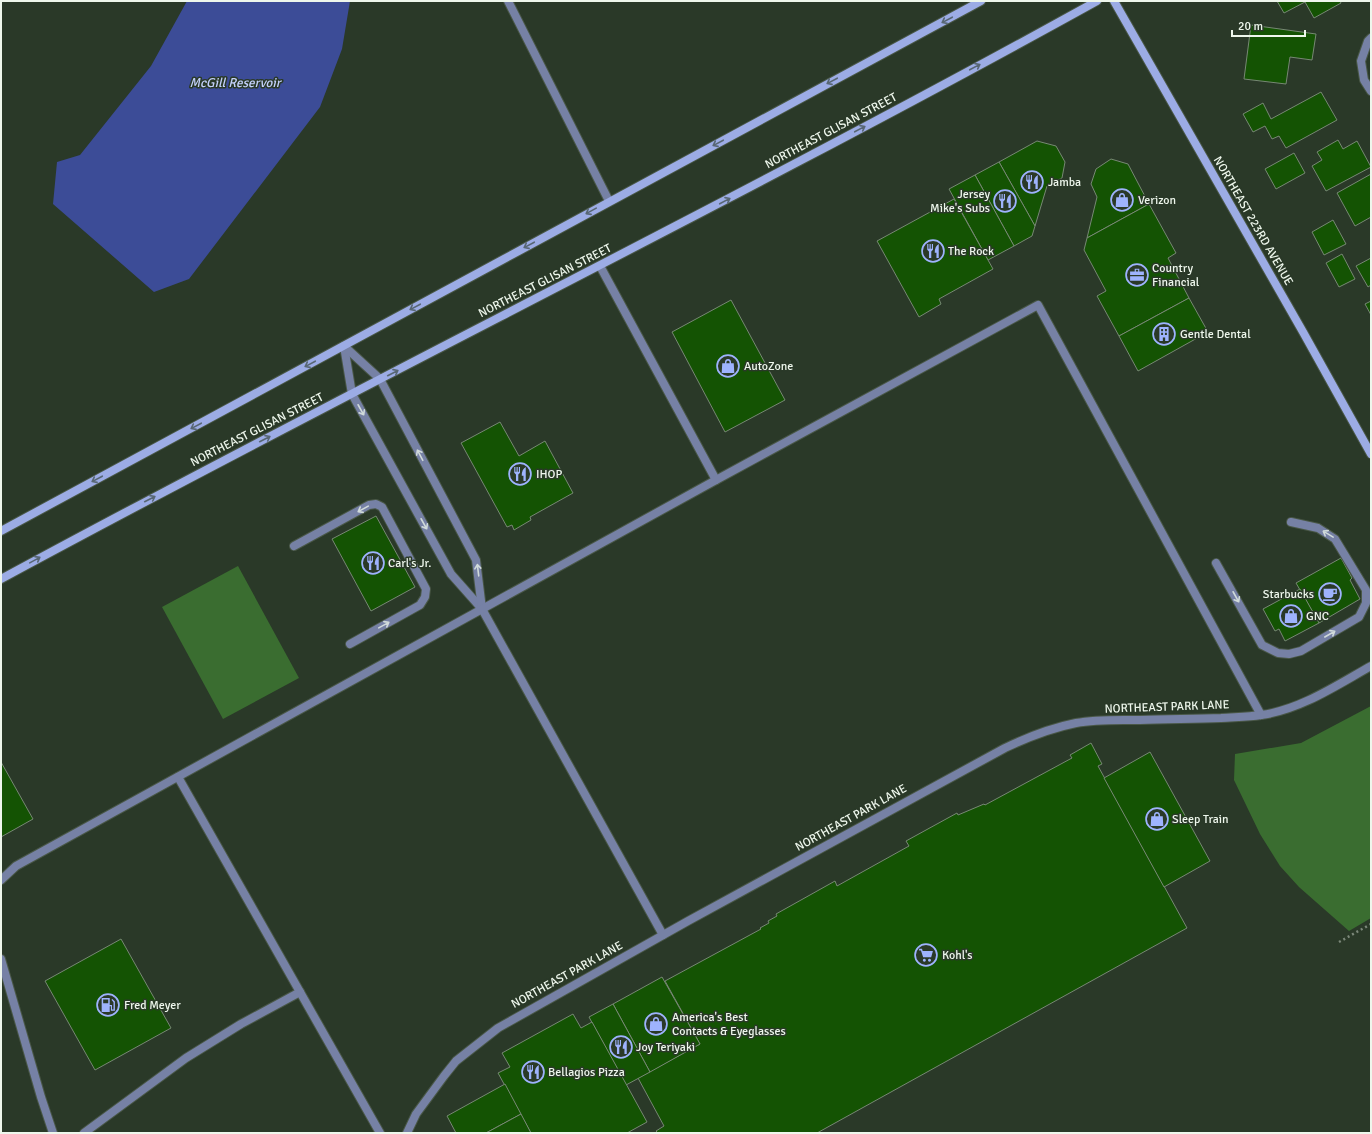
<svg xmlns="http://www.w3.org/2000/svg" width="1372" height="1134" font-family="Signika,sans-serif">
	<rect width="100%" height="100%" fill="#2a3928"/>
	<g fill="#3a6d30">
		<path d="M238,566L299,678L223,719L162,607Z"/>
		<path d="M1371,706V918L1349,931L1299,887L1280,866L1260,834L1234,780L1235,754L1301,743Z"/>
	</g>
	<path fill="#3c4c97" d="M187,1H350L342,49L320,107L189,279L154,292L53,204L57,162L80,155L151,66Z"/>
	<g fill="#145303" stroke="#778874">
		<path d="M1277,1H1340L1341,3L1314,18L1305,2L1284,13Z"/>
		<path d="M1251,25L1316,34L1312,60L1290,57L1286,84L1244,79Z"/>
		<path d="M1321,92L1337,120L1286,148L1279,136L1272,139L1265,126L1253,132L1243,114L1263,103L1271,119Z"/>
		<path d="M1338,140L1343,149L1357,141L1371,167L1326,191L1312,166L1322,160L1317,152Z"/>
		<path d="M1037,141L1056,146L1065,162L1062,178L1047,186L1035,226L999,162Z"/>
		<path d="M1294,153L1305,173L1276,189L1265,169Z"/>
		<path d="M1111,159L1128,164L1149,204L1087,238L1097,197L1091,184L1096,169Z"/>
		<path d="M999,162L1035,226L1032,236L1014,246L975,175Z"/>
		<path d="M1371,174V217L1355,226L1337,193Z"/>
		<path d="M975,175L1014,246L988,260L949,189Z"/>
		<path d="M954,199L993,269L939,299L941,304L919,317L877,241Z"/>
		<path d="M1149,204L1176,253L1168,258L1189,298L1119,336L1097,296L1106,291L1084,250L1087,238Z"/>
		<path d="M1333,220L1346,244L1324,255L1312,232Z"/>
		<path d="M1342,254L1355,279L1339,287L1326,263Z"/>
		<path d="M1371,258V285L1368,287L1356,266Z"/>
		<path d="M1189,298L1208,332L1138,371L1119,336Z"/>
		<path d="M731,300L785,400L725,432L672,332Z"/>
		<path d="M1371,301V315L1365,304Z"/>
		<path d="M500,422L519,456L545,441L573,493L530,517L531,520L514,530L512,525L507,527L461,443Z"/>
		<path d="M376,516L415,587L371,611L332,539Z"/>
		<path d="M1341,558L1352,578L1350,580L1360,599L1319,623L1296,583Z"/>
		<path d="M1300,589L1319,623L1285,641L1279,629L1275,631L1263,609Z"/>
		<path d="M1091,743L1102,764L1098,766L1187,928L817,1133H658L656,1131L664,1126L638,1078L700,1044L665,981L761,929L760,928L769,923L768,921L777,916L776,914L835,881L837,886L909,846L906,841L957,813L958,815L984,804L985,805L1072,758L1070,755Z"/>
		<path d="M1150,752L1210,861L1164,887L1104,778Z"/>
		<path d="M1,762L33,819L1,837Z"/>
		<path d="M121,939L171,1028L95,1070L45,981Z"/>
		<path d="M662,977L700,1044L650,1072L613,1004Z"/>
		<path d="M613,1004L650,1072L626,1085L589,1017Z"/>
		<path d="M573,1014L581,1028L592,1022L647,1122L627,1133H531L498,1073L510,1067L502,1053Z"/>
		<path d="M505,1084L521,1114L486,1133H456L447,1116Z"/>
		<path d="M521,1114L531,1133H486Z"/>
	</g>
	<g fill="none" stroke-linecap="round" stroke-linejoin="round">
		<g stroke="#495747" stroke-width="10">
			<g id="service">
				<path d="M508,1L609,201"/>
				<path d="M600,266L716,480"/>
				<path d="M344,346L352,394L451,574L482,609L663,935"/>
				<path d="M344,346L380,379L476,560L482,609"/>
				<path d="M294,546L369,505L376,504L382,507L426,589L425,597L420,605L350,644"/>
				<path d="M1216,563L1262,645L1278,653L1289,654L1301,651L1359,617L1366,603V590L1335,539L1318,528L1291,522"/>
				<path d="M178,777L380,1133"/>
				<path d="M1,880L16,866L716,480L1038,305L1261,715"/>
				<path d="M1,959L41,1097L53,1133"/>
				<path d="M84,1133L186,1058L241,1024L300,992"/>
				<path d="M407,1133L416,1114L444,1076L456,1061L498,1028L688,921L1005,748C1028,737 1051,728 1076,723C1097,719 1118,720 1140,720C1167,719 1194,719 1221,718C1234,717 1248,717 1261,715C1300,710 1337,685 1371,666"/>
			</g>
		</g>
		<g stroke="#495747" stroke-width="10">
			<path id="minor" d="M1371,38L1368,41L1361,61L1364,80L1371,91"/>
		</g>
		<g stroke="#495747" stroke-width="10">
			<g id="secondary">
				<path d="M1114,1L1303,332L1371,454"/>
				<path d="M1,531L981,1"/>
				<path d="M1,579C364,382 736,201 1097,1"/>
			</g>
		</g>
		<path stroke="#7c887a" stroke-width="2.5" stroke-dasharray="2 3" stroke-linecap="butt" d="M1339,942L1371,924"/>
		<use href="#service" stroke="#7681a5" stroke-width="8"/>
		<use href="#minor" stroke="#7681a5" stroke-width="8"/>
		<use href="#secondary" stroke="#9cace5" stroke-width="8"/>
	</g>
	<defs><path id="oneway-shaft" d="M-6 0H5M1.5-3L5.5 0L1.5 3" fill="none" stroke-width="1.6" stroke-linecap="round" stroke-linejoin="round"/></defs>
	<g stroke="#586774">
		<use href="#oneway-shaft" transform="translate(947 20) rotate(152)"/>
		<use href="#oneway-shaft" transform="translate(975 67) rotate(-28)"/>
		<use href="#oneway-shaft" transform="translate(832 81) rotate(152)"/>
		<use href="#oneway-shaft" transform="translate(860 129) rotate(-28)"/>
		<use href="#oneway-shaft" transform="translate(718 143) rotate(152)"/>
		<use href="#oneway-shaft" transform="translate(725 201) rotate(-28)"/>
		<use href="#oneway-shaft" transform="translate(591 211) rotate(151)"/>
		<use href="#oneway-shaft" transform="translate(529 245) rotate(152)"/>
		<use href="#oneway-shaft" transform="translate(415 307) rotate(152)"/>
		<use href="#oneway-shaft" transform="translate(310 364) rotate(152)"/>
		<use href="#oneway-shaft" transform="translate(393 373) rotate(-27)"/>
		<use href="#oneway-shaft" transform="translate(196 426) rotate(152)"/>
		<use href="#oneway-shaft" transform="translate(265 439) rotate(-27)"/>
		<use href="#oneway-shaft" transform="translate(97 479) rotate(152)"/>
		<use href="#oneway-shaft" transform="translate(150 499) rotate(-27)"/>
		<use href="#oneway-shaft" transform="translate(35 560) rotate(-29)"/>
	</g>
	<g stroke="#d0dada">
		<use href="#oneway-shaft" transform="translate(361 410) rotate(61)"/>
		<use href="#oneway-shaft" transform="translate(420 455) rotate(-118)"/>
		<use href="#oneway-shaft" transform="translate(363 509) rotate(151)"/>
		<use href="#oneway-shaft" transform="translate(424 524) rotate(61)"/>
		<use href="#oneway-shaft" transform="translate(1328 534) rotate(-149)"/>
		<use href="#oneway-shaft" transform="translate(478 570) rotate(-97)"/>
		<use href="#oneway-shaft" transform="translate(1236 597) rotate(61)"/>
		<use href="#oneway-shaft" transform="translate(384 625) rotate(-29)"/>
		<use href="#oneway-shaft" transform="translate(1330 634) rotate(-30)"/>
	</g>
	<defs>
		<g id="restaurant-ring" transform="scale(1.15)"><circle r="9.5" fill="#2a3928" stroke="#9eb3fd" stroke-width="1.5"/><path d="M-5-6h1v4h1v-4h1v4h1v-4h1v5L-1.5 .5V6h-2V.5L-5-1ZM5-6V6H3V1.5H1.5Q1.5-4 5-6Z" fill="#9eb3fd"/></g>
		<g id="shop-ring" transform="scale(1.15)"><circle r="9.5" fill="#2a3928" stroke="#9eb3fd" stroke-width="1.5"/><path d="M-5-2.5h2.3a2.7 3.5 0 0 1 5.4 0H5L5.5 6h-11ZM-1.5-2.5h3a1.5 2.3 0 0 0-3 0Z" fill="#9eb3fd"/></g>
		<g id="office-ring" transform="scale(1.15)"><circle r="9.5" fill="#2a3928" stroke="#9eb3fd" stroke-width="1.5"/><path d="M-6-3h4V-5.5h4V-3h4V5H-6ZM-1-4.5V-3h2v-1.5ZM-6 0V1H6V0Z" fill="#9eb3fd"/></g>
		<g id="building-ring" transform="scale(1.15)"><circle r="9.5" fill="#2a3928" stroke="#9eb3fd" stroke-width="1.5"/><path d="M-4-6H4V6H1V3H-1V6H-4ZM-2.5-4.3h1.7v1.8h-1.7ZM.8-4.3h1.7v1.8H.8ZM-2.5-1h1.7V.8h-1.7ZM.8-1h1.7V.8H.8Z" fill="#9eb3fd"/></g>
		<g id="cafe-ring" transform="scale(1.15)"><circle r="9.5" fill="#2a3928" stroke="#9eb3fd" stroke-width="1.5"/><path d="M-5.5-4.5H6V0H3Q3 3.5 0 3.5H-2.5Q-5.5 3.5-5.5 0ZM3-3.2v2h1.7v-2ZM-6 4.5H4V6H-6Z" fill="#9eb3fd"/></g>
		<g id="supermarket-ring" transform="scale(1.15)"><circle r="9.5" fill="#2a3928" stroke="#9eb3fd" stroke-width="1.5"/><path d="M-6-5.5h2.5l.6 2H6L4.5 2H-2.5L-4.4-4H-6ZM-1.5 3.2a1.3 1.3 0 1 0 .1 0ZM3 3.2a1.3 1.3 0 1 0 .1 0Z" fill="#9eb3fd"/></g>
		<g id="fuel-ring" transform="scale(1.15)"><circle r="9.5" fill="#2a3928" stroke="#9eb3fd" stroke-width="1.5"/><path d="M-5.5-6h7V0h2V4h1.3V-2.5L3-4.5l.8-.8L6-3V5H2.5V1h-1V6h-7ZM-4.2-4.7v3.2H.2V-4.7Z" fill="#9eb3fd"/></g>
	</defs>
	<g fill-rule="evenodd">
		<use href="#restaurant-ring" x="1032" y="182"/>
		<use href="#shop-ring" x="1122" y="200"/>
		<use href="#restaurant-ring" x="1005" y="201"/>
		<use href="#restaurant-ring" x="933" y="251"/>
		<use href="#office-ring" x="1137" y="275"/>
		<use href="#building-ring" x="1164" y="334"/>
		<use href="#shop-ring" x="728" y="366"/>
		<use href="#restaurant-ring" x="520" y="474"/>
		<use href="#restaurant-ring" x="373" y="563"/>
		<use href="#cafe-ring" x="1330" y="594"/>
		<use href="#shop-ring" x="1291" y="616"/>
		<use href="#shop-ring" x="1157" y="819"/>
		<use href="#supermarket-ring" x="926" y="955"/>
		<use href="#fuel-ring" x="108" y="1005"/>
		<use href="#shop-ring" x="656" y="1024"/>
		<use href="#restaurant-ring" x="621" y="1047"/>
		<use href="#restaurant-ring" x="533" y="1072"/>
	</g>
	<g text-anchor="middle" dominant-baseline="central" stroke-width="3" stroke-linejoin="round" paint-order="stroke">
		<g font-size="12" fill="#eef7ec" stroke="#2a3928">
			<text transform="translate(831 131) rotate(-28)">NORTHEAST GLISAN STREET</text>
			<text transform="translate(1253 221) rotate(60)">NORTHEAST 223RD AVENUE</text>
			<text transform="translate(545 281) rotate(-27)">NORTHEAST GLISAN STREET</text>
			<text transform="translate(257 430) rotate(-27)">NORTHEAST GLISAN STREET</text>
			<text transform="translate(1167 707) rotate(-2)">NORTHEAST PARK LANE</text>
			<text transform="translate(851 818) rotate(-29)">NORTHEAST PARK LANE</text>
			<text transform="translate(567 975) rotate(-29)">NORTHEAST PARK LANE</text>
		</g>
		<g font-size="12" fill="#eef7ec" stroke="#2a3928" text-anchor="start">
			<text x="1048" y="182">Jamba</text>
			<text x="990" y="194" text-anchor="end">Jersey<tspan x="990" dy="14">Mike's Subs</tspan></text>
			<text x="1138" y="200">Verizon</text>
			<text x="948" y="251">The Rock</text>
			<text x="1152" y="268">Country<tspan x="1152" dy="14">Financial</tspan></text>
			<text x="1180" y="334">Gentle Dental</text>
			<text x="744" y="366">AutoZone</text>
			<text x="536" y="474">IHOP</text>
			<text x="388" y="563">Carl's Jr.</text>
			<text x="1314" y="594" text-anchor="end">Starbucks</text>
			<text x="1306" y="616">GNC</text>
			<text x="1172" y="819">Sleep Train</text>
			<text x="942" y="955">Kohl's</text>
			<text x="124" y="1005">Fred Meyer</text>
			<text x="672" y="1017">America's Best<tspan x="672" dy="14">Contacts &amp; Eyeglasses</tspan></text>
			<text x="636" y="1047">Joy Teriyaki</text>
			<text x="548" y="1072">Bellagios Pizza</text>
		</g>
		<g font-size="13" font-style="italic" fill="#c4d1fc" stroke="#2a3928">
			<text x="235" y="83">McGill Reservoir</text>
		</g>
	</g>
	<rect width="1372" height="1134" fill="none" stroke="#eef7ec" stroke-width="4"/>
	<path d="M1232 30v6h73v-6" fill="none" stroke="#eef7ec" stroke-width="2"/>
	<text x="1238" y="30" font-size="12" fill="#eef7ec" stroke="#2a3928" stroke-width="3" paint-order="stroke">20 m</text>
</svg>
